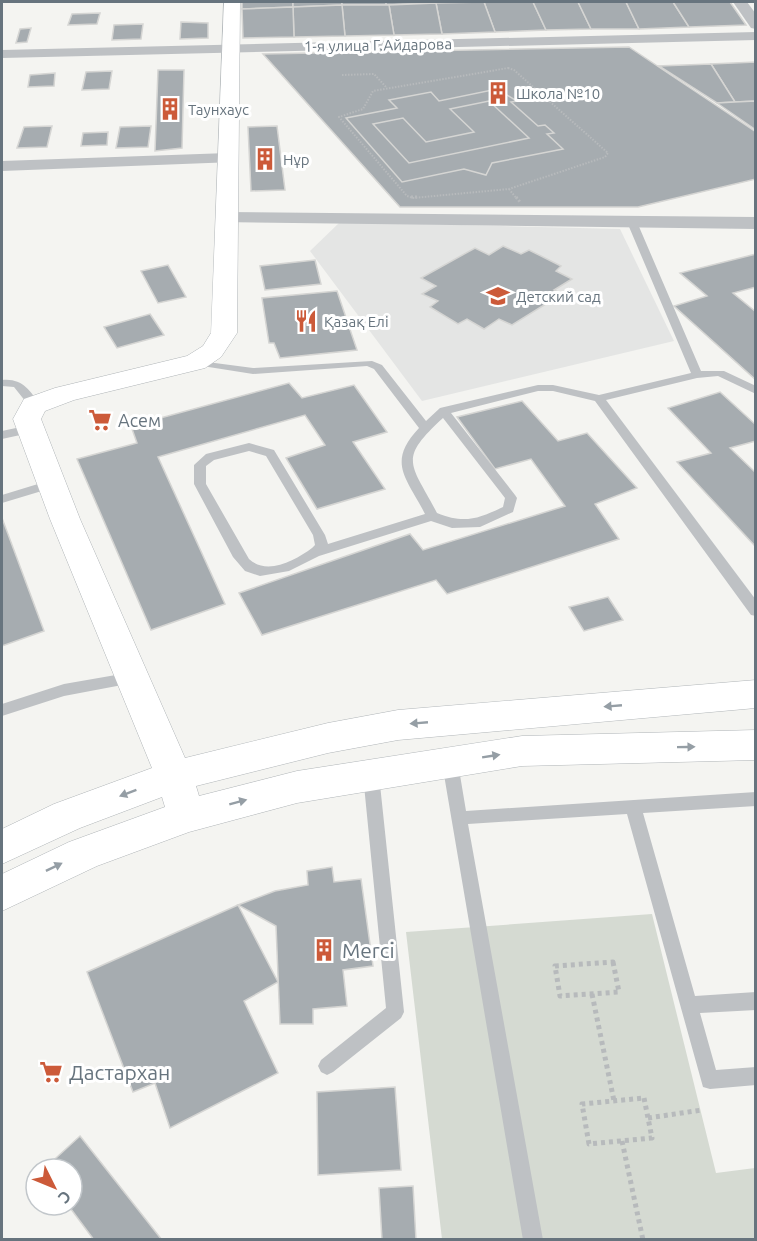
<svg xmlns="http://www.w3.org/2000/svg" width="757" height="1241" font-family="Ubuntu,sans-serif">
	<rect width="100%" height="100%" fill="#f4f4f1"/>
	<path fill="#e4e5e4" d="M340,222L620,229L674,341L422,401L310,251Z"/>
	<path fill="#d5dad2" d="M652,914L716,1173L755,1168V1239H442L406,932Z"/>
	<g fill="#a6acb0" stroke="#d5d5d3" stroke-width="1.5" fill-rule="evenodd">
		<path d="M242,2H293V7L242,9Z"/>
		<path d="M293,2H342V5L293,7Z"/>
		<rect x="342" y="2" width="47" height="3"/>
		<path d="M386,2H435L436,3L386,5Z"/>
		<path d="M484,2H533L546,30L495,32Z"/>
		<path d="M484,2L495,32L442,34L436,3Z"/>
		<path d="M533,2H578L591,29L546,30Z"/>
		<path d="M578,2H626L639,29H591Z"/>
		<path d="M626,2H673L689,27L639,29Z"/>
		<path d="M673,2H730L746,25L689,27Z"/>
		<path d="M436,3L442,34L394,35L389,5Z"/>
		<path d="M342,5H389L394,35L345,36Z"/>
		<path d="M342,5L345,36L294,37L293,7Z"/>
		<path d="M293,7L294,37L243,38L242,9Z"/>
		<path d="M100,13L97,24L68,25L72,14Z"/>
		<path d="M181,22L208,23V38L180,39Z"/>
		<path d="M143,24L141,39L112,40L114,25Z"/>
		<path d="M31,28L27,42L16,43L20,29Z"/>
		<path d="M629,47L756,132V179L638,207H400L263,54Z"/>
		<path d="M756,62V101L735,102L711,64Z"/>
		<path d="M711,64L735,102L717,103L659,66Z"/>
		<path d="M158,70H184L182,148L155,151Z"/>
		<path d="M112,71L109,89L82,90L86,72Z"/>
		<path d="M55,73L54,86L28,87L30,75Z"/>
		<path d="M497,89L517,101L511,102L538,126L545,125L554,133L547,134L563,149L492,163L486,175L464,169L402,182L346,118L397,108L389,100L431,92L439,101ZM489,101L529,138L409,163L373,124L403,118L426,142L474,132L450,109Z"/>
		<path d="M756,101V130L717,103L735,102Z"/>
		<path d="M52,126L47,147L17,148L24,127Z"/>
		<path d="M151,126L148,147L116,148L120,127Z"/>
		<path d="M277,126L285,190L251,191L248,127Z"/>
		<path d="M108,132L107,145L81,146L83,133Z"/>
		<path d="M503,246L521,254L529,250L561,266L556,271L572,279L554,290L562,294L512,325L499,319L484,329L467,319L458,324L430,307L438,301L422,294L436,286L421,278L475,248L489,255Z"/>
		<path d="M756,254V287L733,293L756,312V380L674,306L707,296L680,273Z"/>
		<path d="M315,260L321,284L265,290L260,266Z"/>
		<path d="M168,265L186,297L158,303L141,271Z"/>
		<path d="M337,291L357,350L280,358L274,343H269L262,298Z"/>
		<path d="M150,314L164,335L117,348L104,327Z"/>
		<path d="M289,383L302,398L354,385L387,432L353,442L385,489L317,509L286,458L325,445L305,415L158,457L225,604L151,630L77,459L137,443L131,426Z"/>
		<path d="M720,392L756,425V441L730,448L756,473V547L677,462L711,453L668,408Z"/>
		<path d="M522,401L558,441L587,433L637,488L595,504L619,539L447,594L436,580L262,635L239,593L410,534L423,550L565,506L531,459L495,469L457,417Z"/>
		<path d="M2,518L44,631L2,646Z"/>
		<path d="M608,597L623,620L584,631L569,607Z"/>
		<path d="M332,867L334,882L361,879L373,966L343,970L347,1006L313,1009V1024H280L276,926L238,905L275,891L308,885L307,871Z"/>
		<path d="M238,905L278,982L244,1001L278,1073L170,1128L155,1083L133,1092L87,972Z"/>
		<path d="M395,1087L401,1170L318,1175L317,1092Z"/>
		<path d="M80,1136L162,1240H94L68,1205H72V1169H44Z"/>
		<path d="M413,1186L416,1240H382L379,1188Z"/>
	</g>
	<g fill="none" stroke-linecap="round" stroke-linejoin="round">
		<g stroke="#b0b5b8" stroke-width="1">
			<path id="secondary" d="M224,2H240L237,333L221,357L205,368L74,400L45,411L41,419L80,519L185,758L328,723L398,710L756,680V708L398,740L328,753L196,786L199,796L297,771L522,736L756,730V760L522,766L297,803L189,832L97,866L2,911V874L69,842L165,807L162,797L80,828L2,864V829L54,804L152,768L50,519L13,419L24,399L55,388L187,356L203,346L211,333Z"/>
		</g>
		<g stroke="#b7babc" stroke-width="2" stroke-dasharray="1.5 1.5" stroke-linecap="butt">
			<path d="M508,68L514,70L608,153L605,157L509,189L413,198L407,196L339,117L363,109L373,91Z"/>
			<path d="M342,75L374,74L386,87"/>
			<path d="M509,189L517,199"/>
		</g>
		<g stroke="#b7babc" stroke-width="3" stroke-dasharray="2 2" stroke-linecap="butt">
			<path d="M411,197H418"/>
			<path d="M516,197L520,202"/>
		</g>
		<g stroke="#b7babc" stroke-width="5" stroke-dasharray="4 4" stroke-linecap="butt">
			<path d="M613,962L619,992L560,996L555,966Z"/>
			<path d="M592,994L614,1101"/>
			<path d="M644,1098L652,1138L589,1144L582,1104Z"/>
			<path d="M648,1118L702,1110"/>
			<path d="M622,1141L643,1240"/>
		</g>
		<g fill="#bec1c4" fill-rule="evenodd">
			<path d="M629,220L637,222L701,371H724L756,386V394L718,376L697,378L606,400L756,600V616L751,615L595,401L553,391H538L451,413L515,495L517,498L513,512L480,527L452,528L431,521L319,556L289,571L260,576L245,571L233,557L194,484V465L206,454L249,443L274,450L325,535L328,544L425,514C407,478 386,463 419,428L374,369L367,366L253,374L196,365L191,362L192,360L253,368L372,361L382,365L426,421L440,408L538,385H553L599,395L691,373L627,222ZM443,418L505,498L503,507C478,519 464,524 437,513C411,463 397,460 443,418ZM249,451L266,456L313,535L315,545L312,548C296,560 267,576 249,559L206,484V466L214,460Z"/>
			<path d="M2,380C22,378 30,390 40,405L38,407H30L14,387L2,386Z"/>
			<path d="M30,425L34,426V432L2,439V431Z"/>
			<path d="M51,480L55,481L57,484L55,487L2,503V495Z"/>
			<path d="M133,672L138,674L140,678L138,682L64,696L2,716V704L64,684Z"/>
			<path d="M450,757L455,759L458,763L466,811L756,792V806L643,813L695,996L756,992V1010L700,1013L716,1070L756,1067V1085L710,1089L703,1087L627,814L468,824L543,1240H523L442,763L445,759Z"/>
			<path d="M371,769L376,770L379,775L404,1012L401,1018L333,1072L327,1075L321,1072L318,1066L321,1060L386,1008L363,775L366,770Z"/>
		</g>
		<g fill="#bec1c4" fill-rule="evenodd">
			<path d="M733,2H747L756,14V29L751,28Z"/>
			<path d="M756,32V40L2,58V50Z"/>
			<path d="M228,153L237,158L234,162L2,171V161Z"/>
			<path d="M226,212L756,217V229L219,222L217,218Z"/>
		</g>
		<use href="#secondary" fill="#fff" fill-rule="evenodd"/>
	</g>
	<defs><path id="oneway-solid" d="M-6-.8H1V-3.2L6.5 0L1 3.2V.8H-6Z" transform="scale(1.5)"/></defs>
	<g fill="#959ea5">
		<use href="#oneway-solid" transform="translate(613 706) rotate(175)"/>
		<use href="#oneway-solid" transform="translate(419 723) rotate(175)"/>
		<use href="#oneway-solid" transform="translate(686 747) rotate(-1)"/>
		<use href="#oneway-solid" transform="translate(491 756) rotate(-9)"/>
		<use href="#oneway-solid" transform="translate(128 793) rotate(159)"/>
		<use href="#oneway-solid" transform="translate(238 802) rotate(-15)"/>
		<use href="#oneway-solid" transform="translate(54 867) rotate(-26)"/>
	</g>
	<defs>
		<g id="building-bare" transform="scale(1.8)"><path d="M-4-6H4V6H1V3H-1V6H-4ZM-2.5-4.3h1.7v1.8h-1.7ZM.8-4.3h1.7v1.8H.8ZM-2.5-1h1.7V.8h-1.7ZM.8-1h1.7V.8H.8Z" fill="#cc5a39" stroke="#fff" stroke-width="2.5" paint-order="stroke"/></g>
		<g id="school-bare" transform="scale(1.8)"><path d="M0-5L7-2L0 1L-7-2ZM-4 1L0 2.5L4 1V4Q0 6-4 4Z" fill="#cc5a39" stroke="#fff" stroke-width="2.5" paint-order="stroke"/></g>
		<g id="restaurant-bare" transform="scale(1.8)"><path d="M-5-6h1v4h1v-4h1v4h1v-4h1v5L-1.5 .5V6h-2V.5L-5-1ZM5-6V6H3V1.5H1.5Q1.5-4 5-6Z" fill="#cc5a39" stroke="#fff" stroke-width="2.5" paint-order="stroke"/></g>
		<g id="supermarket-bare" transform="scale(1.8)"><path d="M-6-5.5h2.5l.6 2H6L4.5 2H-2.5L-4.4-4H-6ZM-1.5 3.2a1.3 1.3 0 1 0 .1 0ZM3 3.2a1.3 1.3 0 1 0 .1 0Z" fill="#cc5a39" stroke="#fff" stroke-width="2.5" paint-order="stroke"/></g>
	</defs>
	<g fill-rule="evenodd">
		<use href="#building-bare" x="498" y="93"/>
		<use href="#building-bare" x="170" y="109"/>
		<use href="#building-bare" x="265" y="159"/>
		<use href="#school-bare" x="498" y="296"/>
		<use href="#restaurant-bare" x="306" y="321"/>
		<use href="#supermarket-bare" x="100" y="420"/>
		<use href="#building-bare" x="324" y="950"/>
		<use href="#supermarket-bare" x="51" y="1072"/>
	</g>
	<g text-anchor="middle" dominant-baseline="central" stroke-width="6" stroke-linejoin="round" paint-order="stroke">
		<g font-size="15" fill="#67747e" stroke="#fff">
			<text transform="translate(378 45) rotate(-1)">1-я улица Г.Айдарова</text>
		</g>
		<g font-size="15" fill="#67747e" stroke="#fff" text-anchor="start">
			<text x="516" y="93">Школа №10</text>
			<text x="188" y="109">Таунхаус</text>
			<text x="283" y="159">Нұр</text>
			<text x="516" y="296">Детский сад</text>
			<text x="324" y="321">Қазақ Елі</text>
		</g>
		<g font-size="18" fill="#67747e" stroke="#fff" text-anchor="start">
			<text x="118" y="420">Асем</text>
		</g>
		<g font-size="21" fill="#67747e" stroke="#fff" text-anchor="start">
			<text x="342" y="950">Merci</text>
			<text x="69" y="1072">Дастархан</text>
		</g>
	</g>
	<rect width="757" height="1241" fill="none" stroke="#67747e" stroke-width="6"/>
	<g transform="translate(54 1187) rotate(133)"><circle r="28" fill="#ffffff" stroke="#c2c7cb" stroke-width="1.5"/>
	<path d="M0-4.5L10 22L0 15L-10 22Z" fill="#cc5a39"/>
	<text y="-9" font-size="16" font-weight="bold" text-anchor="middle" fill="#67747e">С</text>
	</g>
</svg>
